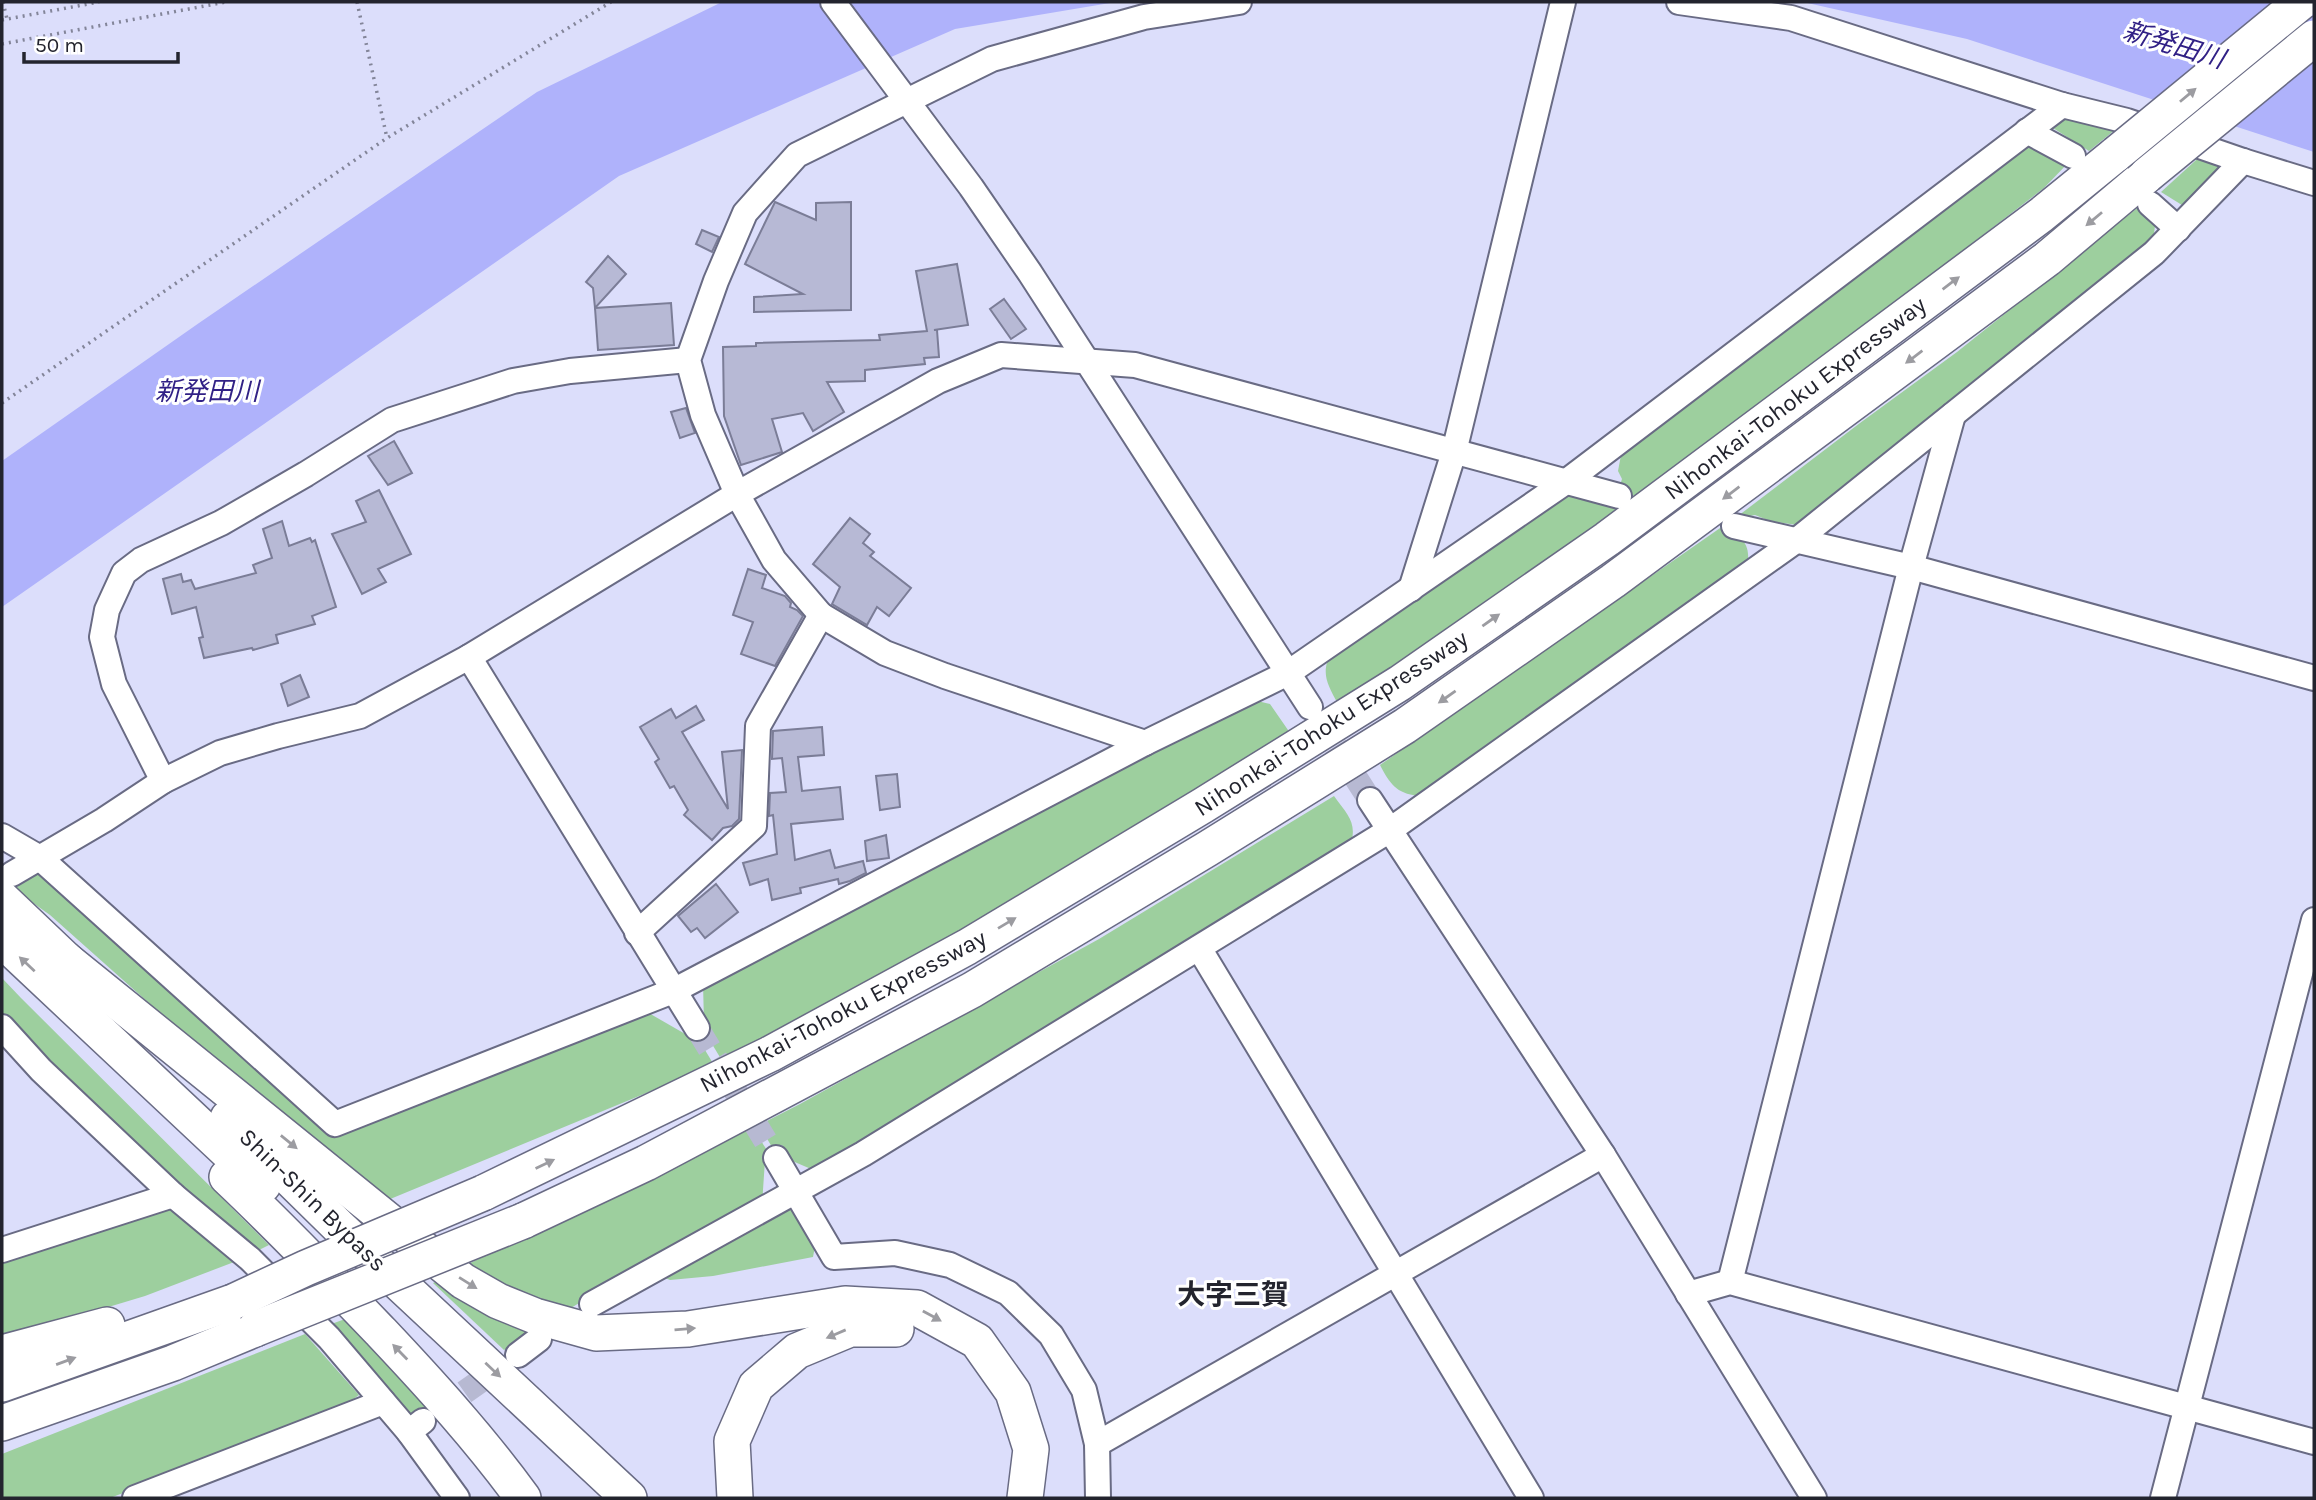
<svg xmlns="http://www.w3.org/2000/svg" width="2316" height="1500" font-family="Karla,'Noto Sans JP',sans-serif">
	<rect width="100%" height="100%" fill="#dcdefb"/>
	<g fill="#9dcf9e">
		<path d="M2072,112L2121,125L2089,151L2053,128Z"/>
		<path d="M2037,140L2069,162L2044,188L1756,410L1650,488L1635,496L1618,491L1622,479L1618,471L1622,450L1896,247Z"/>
		<path d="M2206,151L2228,165L2190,210L2161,192Z"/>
		<path d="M2141,205L2153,210L2155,226L2153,241L1797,525L1770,521L1755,515L1734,519L1860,423L1957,352Z"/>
		<path d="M1573,490L1630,501L1338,704C1327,683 1320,673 1332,651Z"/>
		<path d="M1723,526C1740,536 1752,543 1747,565L1418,796C1396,793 1390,784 1380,765Z"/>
		<path d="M1253,700L1270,704L1288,730V735C1103,850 919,967 721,1059L700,1024L704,1022L703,984Z"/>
		<path d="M1334,796C1350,818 1359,824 1348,852L818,1172L776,1154L759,1125L800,1104L1099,939Z"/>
		<path d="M37,868L335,1133L640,1008L687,1035L693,1030L714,1065L383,1202L150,1004L50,915L12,888Z"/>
		<path d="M2,978L21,998L269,1245L255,1252L202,1209L2,1019Z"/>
		<path d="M752,1127L772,1158L765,1160L762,1205L594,1294L566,1311H553L464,1266Z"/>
		<path d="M793,1206L816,1241L813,1257L713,1276L670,1280L665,1278Z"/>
		<path d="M161,1208L173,1210L242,1259L145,1296L2,1339V1256Z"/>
		<path d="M442,1279L539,1331L504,1350L433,1283Z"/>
		<path d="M345,1319L431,1408L422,1416L402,1415L326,1326Z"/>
		<path d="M305,1334L359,1395L334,1413L110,1498H2V1454Z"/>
	</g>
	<g fill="#afb2fb">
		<path d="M722,2H1116L955,29L619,176L2,607V461L199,323L537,92Z"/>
		<path d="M1803,2H2310L2314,3V152L1967,39Z"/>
	</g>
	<g fill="#b7b9d5" stroke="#7b7d97" stroke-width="2">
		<path d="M775,202L816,220V203L851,202V310L754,312V297L803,294L745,264Z"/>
		<path d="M702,230L719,237L712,252L696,244Z"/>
		<path d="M608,256L626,274L595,308L593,288L586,282Z"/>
		<path d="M957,264L968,325L934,330H937L939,357L924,358L925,364L865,370V381L827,382L844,412L813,431L803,413L772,419L782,452L741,465L724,416L723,347L756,346V343L880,340L879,335L927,331L916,271Z"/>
		<path d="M1004,299L1026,329L1011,339L990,309Z"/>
		<path d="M671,303L674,345L598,350L595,308Z"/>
		<path d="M686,408L695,433L680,438L671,412Z"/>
		<path d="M394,441L412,473L388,485L368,456Z"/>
		<path d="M379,490L411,554L378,569L386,582L362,594L332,534L366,522L356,501Z"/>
		<path d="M850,518L870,534L863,543L874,552L870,556L911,588L889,616L877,607L867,625L832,604L840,587L813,564Z"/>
		<path d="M282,521L289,546L310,538L312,542L315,540L336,607L312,616L315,624L276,635L278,643L253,650L252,648L204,658L199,638L203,637L196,607L172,614L163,579L181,574L183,582L191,580L195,589L256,573L253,565L272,558L263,529Z"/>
		<path d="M748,569L766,575L762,588L785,596L791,603L790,607L797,610L803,616L775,666L741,654L753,622L733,615Z"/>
		<path d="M300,675L309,697L288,706L281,684Z"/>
		<path d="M696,706L704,720L682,732L728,809L722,752L742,750L739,819L732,826L723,828L712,840L684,815L688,810L674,786L670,788L655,762L659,759L640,727L671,709L676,718Z"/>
		<path d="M822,727L824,755L798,757L802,791L840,787L843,819L791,824L795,860L830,850L835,868L863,861L866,873L850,881L839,884L838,879L800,888L801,893L772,900L768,879L750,885L743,863L777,854L773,815L769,816L770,793L786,792L782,758L772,759L773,731Z"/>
		<path d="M897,774L900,807L880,810L876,776Z"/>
		<path d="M886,835L889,858L867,861L865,841Z"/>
		<path d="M716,884L738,912L705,938L697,928L691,932L678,916Z"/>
	</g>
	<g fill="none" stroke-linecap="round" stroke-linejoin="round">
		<g stroke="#b7b9d2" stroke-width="24" stroke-dasharray="24 12" stroke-linecap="butt">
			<path d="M1316,716L1370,800"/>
			<path d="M697,1028L776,1158"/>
			<path d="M435,1413L506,1363"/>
		</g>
		<g stroke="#696b84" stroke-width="28">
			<g id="minor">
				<path d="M833,2L971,187L1030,273L1310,707"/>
				<path d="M1679,2L1791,18L2062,105"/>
				<path d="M2027,131L2073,156"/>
				<path d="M2150,204L2178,229"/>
				<path d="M1734,526L1911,567L2314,678"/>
				<path d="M1411,589L1454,452L1563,2"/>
				<path d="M469,657L697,1028"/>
				<path d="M1145,743L945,676L885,653L821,615L774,560L737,494L703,415L688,360L716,281L745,213L797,155L992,59L1144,17L1239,2"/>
				<path d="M163,781L114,684L102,637L107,610L124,573L141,560L221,523L306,474L392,420L513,381L570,371L688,360"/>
				<path d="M1370,800L1603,1155L1814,1498"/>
				<path d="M2,836L40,858L335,1124L673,991L1145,743L1288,673L1567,481L2062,105L2127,121L2243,161L2314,183"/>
				<path d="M12,874L104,820L163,781L220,753L278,736L360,716L469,657L737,494L938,381L1001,355L1135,365L1619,496"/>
				<path d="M637,933L754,826L758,726L821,615"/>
				<path d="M1199,948L1531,1498"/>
				<path d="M2,1027L41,1070L173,1195L250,1259L329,1338L409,1432L423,1421"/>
				<path d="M776,1158L834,1257L895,1253L950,1265L1008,1293L1051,1335L1084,1390L1097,1444L1098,1498"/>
				<path d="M2,1250L173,1195"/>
				<path d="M1730,1282L1911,567L1953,415"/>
				<path d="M1688,1294L1730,1282L2314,1442"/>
				<path d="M592,1304L863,1154L1390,830L1797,540L2154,253L2243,161"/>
				<path d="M518,1355L539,1339"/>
				<path d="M409,1432L457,1498"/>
				<path d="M1097,1444L1603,1155"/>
				<path d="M135,1498L383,1402"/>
				<path d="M2163,1498L2314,920"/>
			</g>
		</g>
		<g stroke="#696b84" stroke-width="38">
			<g id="highway">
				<path d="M2,899L83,976"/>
				<path d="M2,940L263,1185"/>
				<path d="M65,959L463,1281L498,1301L535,1316L596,1333L688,1329L845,1304L917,1308L977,1341L1013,1392L1031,1449L1025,1498"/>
				<path d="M228,1118L338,1226L629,1498"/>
				<path d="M227,1177C280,1227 330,1279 381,1332C431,1385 480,1439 523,1498"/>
				<path d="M483,1193L770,1054L967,947L1202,806L1400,683L1607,539L2041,215L2116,154"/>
				<path d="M523,1221L646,1163L972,990L1207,849L1405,726L1613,581L2047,259L2147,175"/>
				<path d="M2,1353L107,1325"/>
				<path d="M2,1384L233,1302"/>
				<path d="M2,1423L173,1363L255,1329"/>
				<path d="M735,1498L732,1441L756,1386L797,1351L850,1329H896"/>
			</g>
		</g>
		<g stroke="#838599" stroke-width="3.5" stroke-dasharray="2 5" stroke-linecap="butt">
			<path d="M3,2L7,19"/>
			<path d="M357,2L387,138"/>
			<path d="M2,20L99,2"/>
			<path d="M2,44L226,2"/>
			<path d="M2,403L387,138L611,2"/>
		</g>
		<use href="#minor" stroke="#fff" stroke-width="24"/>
		<use href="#highway" stroke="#fff" stroke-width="35"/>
		<g stroke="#696b84" stroke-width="38" stroke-linecap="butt">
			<g id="highway-bridge">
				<path d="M2116,154L2301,2"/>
				<path d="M2147,175L2314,38"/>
				<path d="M233,1302L306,1268L483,1193"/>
				<path d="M255,1329L523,1221"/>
			</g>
		</g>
		<use href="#highway-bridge" stroke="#fff" stroke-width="35"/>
	</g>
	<defs><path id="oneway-solid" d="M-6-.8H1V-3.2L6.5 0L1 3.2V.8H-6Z" transform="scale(1.75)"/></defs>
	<g fill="#9c9ca1">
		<use href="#oneway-solid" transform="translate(2188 95) rotate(-40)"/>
		<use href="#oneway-solid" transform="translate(2094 219) rotate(140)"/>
		<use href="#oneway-solid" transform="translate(1951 283) rotate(-37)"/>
		<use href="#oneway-solid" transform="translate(1914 357) rotate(143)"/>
		<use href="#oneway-solid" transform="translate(1731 493) rotate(143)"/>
		<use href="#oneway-solid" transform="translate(1491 620) rotate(-35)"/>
		<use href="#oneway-solid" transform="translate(1447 697) rotate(145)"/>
		<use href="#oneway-solid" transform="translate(1007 923) rotate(-31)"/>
		<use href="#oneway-solid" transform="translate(27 964) rotate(-137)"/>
		<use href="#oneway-solid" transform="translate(289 1142) rotate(39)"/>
		<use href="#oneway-solid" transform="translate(545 1164) rotate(-26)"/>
		<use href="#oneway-solid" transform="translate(468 1283) rotate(32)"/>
		<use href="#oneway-solid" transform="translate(932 1316) rotate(29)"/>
		<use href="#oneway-solid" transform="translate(685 1329) rotate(-5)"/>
		<use href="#oneway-solid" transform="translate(836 1334) rotate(157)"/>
		<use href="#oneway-solid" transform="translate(400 1352) rotate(-134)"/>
		<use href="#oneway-solid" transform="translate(66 1361) rotate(-20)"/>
		<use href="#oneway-solid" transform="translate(493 1370) rotate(43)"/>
	</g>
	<g text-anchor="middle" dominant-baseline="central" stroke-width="6" stroke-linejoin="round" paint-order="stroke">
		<g font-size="24" fill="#23242e" stroke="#fff">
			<text transform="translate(1795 398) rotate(-37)">Nihonkai-Tohoku Expressway</text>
			<text transform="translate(1331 723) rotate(-33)">Nihonkai-Tohoku Expressway</text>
			<text transform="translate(843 1011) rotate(-28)">Nihonkai-Tohoku Expressway</text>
			<text transform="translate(313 1200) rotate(44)">Shin-Shin Bypass</text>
		</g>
		<g font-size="26" font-style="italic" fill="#312186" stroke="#fff">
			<text transform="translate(2174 45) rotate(17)">新発田川</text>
			<text x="207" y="391">新発田川</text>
		</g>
		<g font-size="28" font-weight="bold" fill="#23242e" stroke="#fff">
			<text x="1233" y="1294">大字三賀</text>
		</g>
	</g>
	<rect width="2316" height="1500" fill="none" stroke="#23242e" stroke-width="7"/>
	<path d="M24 52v10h154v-10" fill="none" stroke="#23242e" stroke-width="3.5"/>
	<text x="35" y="52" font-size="21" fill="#23242e" stroke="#ffffff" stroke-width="5" paint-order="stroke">50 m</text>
</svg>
